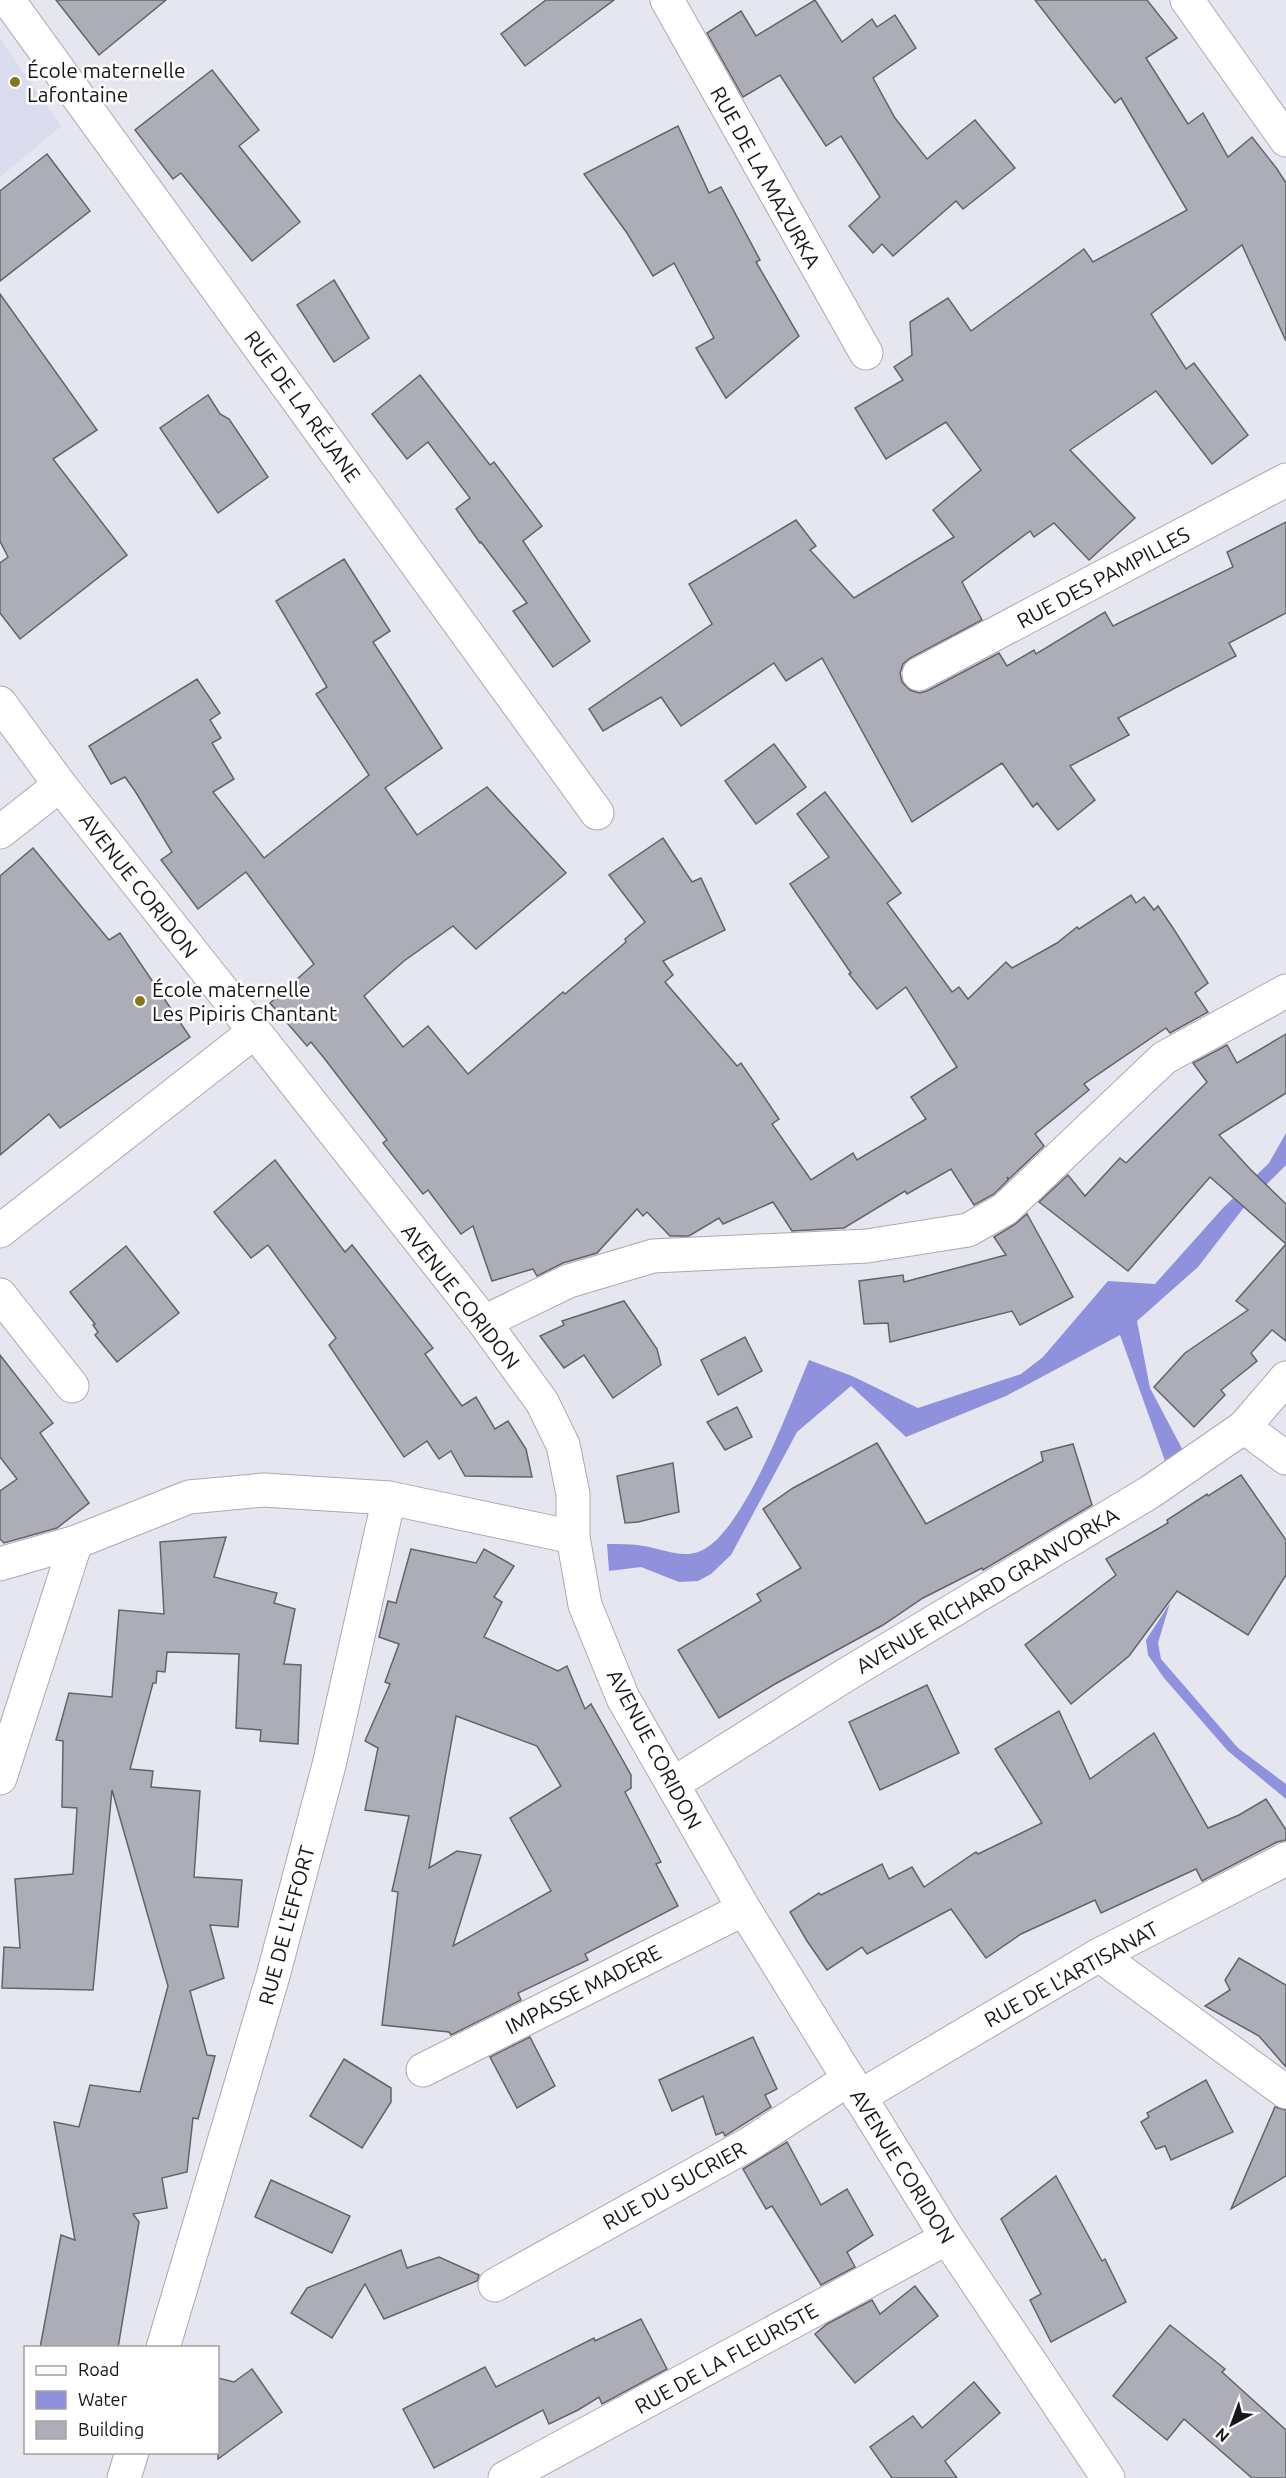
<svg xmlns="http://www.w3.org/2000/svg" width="1286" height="2478" font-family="Ubuntu,sans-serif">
	<rect width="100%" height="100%" fill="#e5e6f0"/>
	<path fill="#dadbec" d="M0,39L61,126L0,177Z"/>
	<g fill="#8f91dd">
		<path d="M1286,1133V1165L1245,1206L1198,1267L1137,1321L1150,1388L1187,1458L1169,1472L1120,1335L1006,1396L906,1437L851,1386L797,1432L731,1555L711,1574L698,1581L679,1582L641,1567L609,1571L607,1544C620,1544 632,1544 644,1546C662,1549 680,1558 698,1552C743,1537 790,1404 809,1360L852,1376L918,1408L1021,1374L1043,1357L1108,1281L1155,1284L1223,1208L1269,1163Z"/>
		<path d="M1170,1603L1158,1643L1161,1659L1238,1748L1286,1784V1799L1228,1751L1164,1678L1148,1655L1146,1640Z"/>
	</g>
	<g fill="#acadb6" stroke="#63636c" stroke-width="1.5" fill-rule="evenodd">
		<path d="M56,0H166L99,55Z"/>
		<path d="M546,0H614L525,66L501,34Z"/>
		<path d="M815,0L842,42L872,19L877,27L895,15L916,48L873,78L895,118L927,159L975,120L1015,168L963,209L956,201L893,256L882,244L873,253L849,226L880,197L841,136L826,146L780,75L743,97L707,33L741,11L756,36Z"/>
		<path d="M1035,0H1147L1177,38L1146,58L1188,124L1203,113L1228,157L1252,137L1277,169L1286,183V341L1242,245L1151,314L1186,369L1194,363L1248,435L1212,464L1156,391L1070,450L1135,518L1089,560L1054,523L1034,537L1030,531L962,582L982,620L910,658L903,664L900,673L902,682L910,690L919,693L927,691L999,653L1007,666L1034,650L1036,654L1105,612L1113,626L1233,567L1227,552L1286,522V613L1229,643L1236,656L1118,718L1129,735L1070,766L1095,800L1058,830L1037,803L1033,807L1002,763L912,822L822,658L786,681L774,663L681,726L661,697L603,731L589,709L712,624L689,584L796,520L816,546L810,550L854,598L954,537L933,510L981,470L946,422L886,459L855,408L903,380L894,367L912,355L910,322L948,298L971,331L1084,249L1093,262L1187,210L1121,98L1115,103Z"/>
		<path d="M212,70L259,130L239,146L300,222L252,261L181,173L173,179L135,130Z"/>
		<path d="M678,126L709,193L721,187L760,260L756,262L799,336L726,398L696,348L714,338L674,263L653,276L627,233L584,174Z"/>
		<path d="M47,154L90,211L0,281V191Z"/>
		<path d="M334,280L369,338L334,362L297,305Z"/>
		<path d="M0,294L97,430L53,459L127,555L20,639L0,613V563L8,557L0,541Z"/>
		<path d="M420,375L490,465L494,462L542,526L523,541L590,641L553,667L513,611L527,603L481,542L480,543L456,509L470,498L428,442L407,459L372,414Z"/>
		<path d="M208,395L220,414L229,419L268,477L218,513L160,428Z"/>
		<path d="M344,559L390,631L373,642L442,748L385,788L417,835L487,787L566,873L476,949L453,926L404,961L364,996L403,1047L428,1026L468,1074L563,992L565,994L626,942L625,939L645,922L609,875L663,838L692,882L701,878L725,930L663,961L673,975L665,982L737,1066L741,1063L779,1119L772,1124L811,1180L853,1153L857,1160L926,1119L911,1097L957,1067L906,987L877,1009L849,974L851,973L790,884L829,857L797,814L825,792L901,893L887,903L952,992L959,987L968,999L1006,962L1012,968L1057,943L1077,927L1079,929L1131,895L1136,903L1144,897L1154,910L1158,906L1173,928L1208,983L1195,993L1208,1012L1170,1033L1166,1028L1084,1084L1089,1090L1035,1134L1044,1146L1009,1179L1007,1177L1008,1180L994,1194L974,1205L951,1169L907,1194L905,1191L844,1228L792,1231L773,1202L723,1224L719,1218L689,1236H670L647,1212L643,1216L637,1209L597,1253L563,1263L537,1276L533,1269L492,1281L473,1226L461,1234L428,1190L423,1194L383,1143L387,1140L324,1058L311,1042L307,1046L270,1003L314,964L246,872L198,909L161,860L172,852L135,791L125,777L111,784L89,746L197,679L220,713L210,720L221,738L212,743L234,779L213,792L264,858L369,775L316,694L327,687L276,601Z"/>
		<path d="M774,744L806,787L756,824L725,781Z"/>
		<path d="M33,848L109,940L120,933L190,1037L60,1128L49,1114L0,1155V876Z"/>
		<path d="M1286,1034V1093L1219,1135L1250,1169L1286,1204V1341L1272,1330L1251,1353L1257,1361L1221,1390L1225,1395L1194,1427L1154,1387L1185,1353L1248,1310L1236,1301L1286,1244L1210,1177L1128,1271L1039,1202L1068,1175L1085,1196L1120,1158L1126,1163L1207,1082L1193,1063L1227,1045L1237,1063Z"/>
		<path d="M275,1160L345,1252L352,1245L433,1348L425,1354L462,1406L476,1397L495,1429L508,1421L526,1449L532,1477L465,1476L451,1451L439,1459L427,1441L404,1457L329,1345L336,1338L268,1245L251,1258L214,1212Z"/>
		<path d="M1027,1214L1073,1297L1020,1325L1012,1311L890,1342L888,1323L864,1324L859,1281L903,1275L904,1282L1006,1255L994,1237L1014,1225Z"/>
		<path d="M126,1246L179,1313L117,1362L95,1335L98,1332L93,1325L95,1324L70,1292Z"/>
		<path d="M624,1301L657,1349L661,1365L613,1398L584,1355L564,1368L540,1336L564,1325L562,1321Z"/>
		<path d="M745,1337L762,1371L718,1395L701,1360Z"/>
		<path d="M0,1355L53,1423L40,1433L89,1503L57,1528L4,1543L0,1539V1491L17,1479L0,1457Z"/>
		<path d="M737,1407L752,1437L725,1450L707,1422Z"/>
		<path d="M877,1443L926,1524L1043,1461L1041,1452L1073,1444L1092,1505L983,1570L982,1568L923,1598L883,1625L775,1684L719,1718L678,1650L761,1601L757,1594L801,1568L763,1509L793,1488Z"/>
		<path d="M673,1463L679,1512L638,1522L625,1523L617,1476Z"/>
		<path d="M1241,1475L1286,1540V1575L1248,1635L1177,1591L1129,1656L1071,1704L1025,1645L1116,1575L1106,1559L1168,1523L1167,1520L1207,1494L1208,1496Z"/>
		<path d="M226,1537L214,1577L277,1593L274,1603L295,1609L284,1664L301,1665L298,1744L260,1741L261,1730L236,1728L239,1654L167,1652L165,1672L157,1671L156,1683H153L130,1769L153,1771L151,1787L200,1791L194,1877L242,1880L238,1927L210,1925L224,1978L190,1991L207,2055L215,2056L198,2119L193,2118L187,2172L162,2178L167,2208L133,2214L139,2222L118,2348H40L61,2235L75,2240L54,2122L79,2127L90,2085L140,2092L168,1986L112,1790L93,1990L2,1988L4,1947L20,1948L15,1879L73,1874L77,1808L62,1807L63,1741L56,1740L69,1693L112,1697L119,1610L164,1614L160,1542Z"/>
		<path d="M411,1549L476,1563L484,1549L514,1566L494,1597L502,1602L484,1637L558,1671L567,1666L585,1709L591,1704L631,1775V1788L625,1792L661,1862L656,1864L678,1906L585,1954L588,1960L518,1993L521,2000L451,2035L449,2032L382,2025L398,1892L392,1891L409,1816L365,1810L378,1748L365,1741L390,1684L385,1682L399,1644L379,1637L388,1601L396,1603ZM456,1716L537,1746L561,1786L510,1818L551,1891L453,1946L481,1855L457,1851L429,1868Z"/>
		<path d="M927,1685L959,1753L880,1790L849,1722Z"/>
		<path d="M1059,1711L1090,1779L1154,1733L1208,1828L1239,1815L1266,1799L1286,1830V1840L1277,1842L1202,1881L1196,1869L1101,1913L1095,1900L1021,1934L986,1958L951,1909L867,1954L862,1947L827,1970L807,1941L790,1912L819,1893L821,1895L882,1864L889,1879L912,1867L924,1887L976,1852L978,1854L1042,1823L995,1749Z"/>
		<path d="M1239,1958L1286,1985V2067L1259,2036L1205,2006L1230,1990L1225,1980Z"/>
		<path d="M530,2037L555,2086L517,2108L490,2057Z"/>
		<path d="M753,2037L777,2089L765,2095L771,2107L725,2136L723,2132L716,2135L703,2096L672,2111L659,2080Z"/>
		<path d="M344,2059L391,2088V2102L362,2148L310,2116Z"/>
		<path d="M1206,2080L1233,2132L1171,2160L1165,2146L1156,2149L1141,2122L1149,2117L1147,2113Z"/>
		<path d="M1275,2107L1286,2110V2176L1231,2209Z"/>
		<path d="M787,2142L821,2205L847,2189L873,2235L847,2252L855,2267L821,2285L772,2206L766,2209L743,2169Z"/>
		<path d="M1056,2176L1102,2261L1105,2259L1126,2302L1051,2342L1030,2300L1041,2294L1001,2219Z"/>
		<path d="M271,2180L350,2216L332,2253L255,2217Z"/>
		<path d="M401,2250L407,2268L439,2257L479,2275L477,2281L384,2319L365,2284L332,2338L291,2313L307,2288Z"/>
		<path d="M915,2286L938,2316L855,2383L815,2334L827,2324L872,2300L880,2314Z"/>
		<path d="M641,2319L667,2369L602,2404L599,2397L578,2410L549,2424L543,2410L434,2468L403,2409L485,2367L496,2387L594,2338L595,2341Z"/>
		<path d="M1170,2325L1225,2369L1222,2372L1286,2430V2478H1252L1184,2419L1167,2440L1113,2396Z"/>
		<path d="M252,2369L282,2412L218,2459V2378L234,2382Z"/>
		<path d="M974,2382L1000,2413L945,2461L957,2478H892L870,2447L913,2416L922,2428Z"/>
	</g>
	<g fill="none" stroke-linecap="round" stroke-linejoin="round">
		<g stroke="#a9a9b2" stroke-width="35">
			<g id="minor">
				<path d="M8,0L597,813"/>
				<path d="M667,0L866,353"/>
				<path d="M1187,0L1286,140"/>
				<path d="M919,674L1286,480"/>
				<path d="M0,703L60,785L484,1322L542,1402L563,1445L573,1494V1537L585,1605L623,1698L744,1909L947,2238L1108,2478"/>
				<path d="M0,832L60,785"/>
				<path d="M0,1231L254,1032"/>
				<path d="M0,1295L72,1386"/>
				<path d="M484,1322L569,1281L653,1256L867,1246L968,1230L1005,1209L1164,1058L1286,991"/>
				<path d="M1244,1427L1286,1458"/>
				<path d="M0,1564L76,1542L189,1497L264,1490L389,1498L573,1537"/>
				<path d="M0,1778L76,1542"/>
				<path d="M673,1784L844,1676L1150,1492L1244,1427L1286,1378"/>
				<path d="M1099,1955L1286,2092"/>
				<path d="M423,2070L744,1909"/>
				<path d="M859,2097L1099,1955L1286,1859"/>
				<path d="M495,2285L749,2144L849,2079"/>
				<path d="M163,2348L273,1976L329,1765L389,1498"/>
				<path d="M124,2478L132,2452"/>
				<path d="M505,2478L947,2238"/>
			</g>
		</g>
		<use href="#minor" stroke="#fff" stroke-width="33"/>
	</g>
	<g fill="#83781c" stroke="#fff" stroke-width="2">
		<circle cx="15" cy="82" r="6"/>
		<circle cx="140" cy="1001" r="6"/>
	</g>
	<g text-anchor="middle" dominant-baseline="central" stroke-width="5" stroke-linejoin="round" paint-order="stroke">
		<g font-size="21" fill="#16171a" stroke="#fff" text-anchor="start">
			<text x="27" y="70">École maternelle<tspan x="27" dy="24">Lafontaine</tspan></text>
			<text x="152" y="989">École maternelle<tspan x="152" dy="24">Les Pipiris Chantant</tspan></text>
		</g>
		<g font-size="21" fill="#16171a" stroke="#fff">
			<text transform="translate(766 177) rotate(61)">RUE DE LA MAZURKA</text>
			<text transform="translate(303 406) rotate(54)">RUE DE LA RÉJANE</text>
			<text transform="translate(1103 577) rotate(-28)">RUE DES PAMPILLES</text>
			<text transform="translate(139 885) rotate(52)">AVENUE CORIDON</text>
			<text transform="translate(461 1296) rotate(52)">AVENUE CORIDON</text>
			<text transform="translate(987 1590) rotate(-31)">AVENUE RICHARD GRANVORKA</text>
			<text transform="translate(655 1749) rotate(62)">AVENUE CORIDON</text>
			<text transform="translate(286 1925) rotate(-75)">RUE DE L'EFFORT</text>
			<text transform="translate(1071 1974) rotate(-29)">RUE DE L'ARTISANAT</text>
			<text transform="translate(583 1989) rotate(-27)">IMPASSE MADERE</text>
			<text transform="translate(903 2166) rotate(58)">AVENUE CORIDON</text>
			<text transform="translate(674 2185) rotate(-29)">RUE DU SUCRIER</text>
			<text transform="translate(726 2358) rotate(-29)">RUE DE LA FLEURISTE</text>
		</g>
	</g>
	<rect x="24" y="2346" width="195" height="108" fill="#ffffff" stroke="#a2a2a3" stroke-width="1.5"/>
	<rect x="36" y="2366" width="30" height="9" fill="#ffffff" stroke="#a2a2a3" stroke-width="1.5"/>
	<text x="78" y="2376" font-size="18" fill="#16171a">Road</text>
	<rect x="36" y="2391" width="30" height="18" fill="#8f91dd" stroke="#a2a2a3" stroke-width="1.5"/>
	<text x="78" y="2406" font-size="18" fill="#16171a">Water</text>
	<rect x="36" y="2421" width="30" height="18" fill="#acadb6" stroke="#a2a2a3" stroke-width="1.5"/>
	<text x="78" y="2436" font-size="18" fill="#16171a">Building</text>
	<g transform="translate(1232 2424) rotate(221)" stroke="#ffffff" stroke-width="4.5" paint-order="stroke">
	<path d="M0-4.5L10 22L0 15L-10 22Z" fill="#16171a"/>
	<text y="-9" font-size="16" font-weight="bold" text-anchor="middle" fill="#16171a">N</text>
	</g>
</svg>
